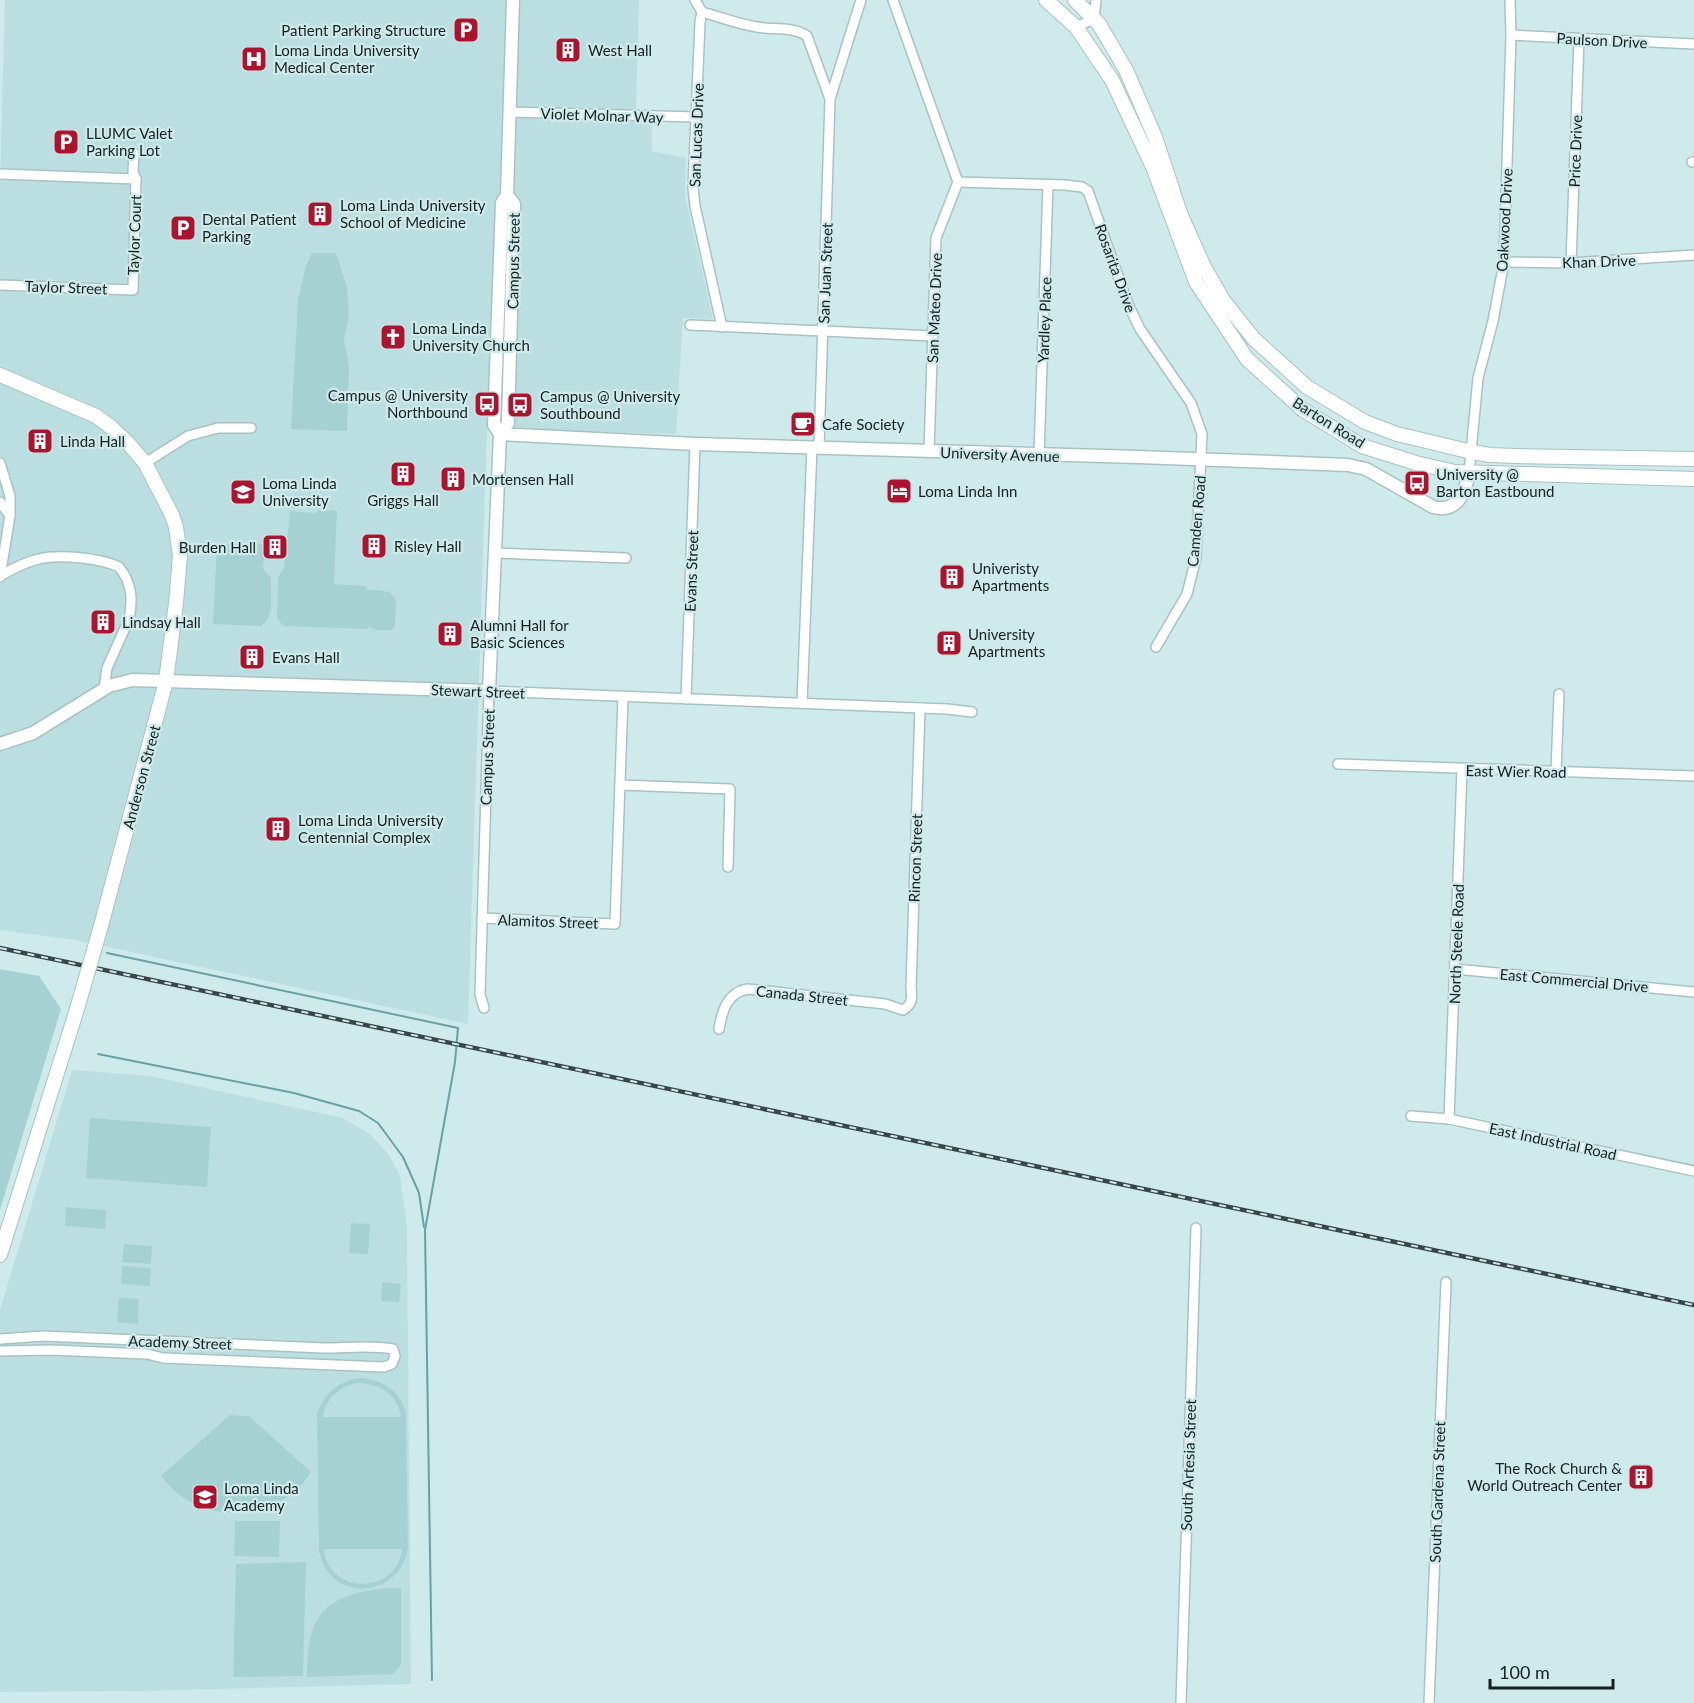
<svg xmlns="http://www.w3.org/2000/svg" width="1694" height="1703" font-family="Lato,sans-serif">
	<rect width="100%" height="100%" fill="#cfeaeb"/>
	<g fill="#bbdfe1">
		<path d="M5,0H639L636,109L652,124V151L686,158L685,196L713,319L683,318L676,434L487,429L468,1024L75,940L0,930V184Z"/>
		<path d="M72,1070L150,1076L343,1118L370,1134L388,1154L400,1175L407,1227L411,1684L143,1691L0,1692V1310Z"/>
	</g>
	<g fill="#a6d1d3" fill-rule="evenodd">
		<path d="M312,253H336L347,287L349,315L344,339L349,366L347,431L291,429L298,299L306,266Z"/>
		<path d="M318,510L337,511L334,584L366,586V589L390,592L396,600L395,627L392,630H376L369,627L367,629L284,626L277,619L278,577L284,568L290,511L317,513Z"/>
		<path d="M217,544H265L263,569L271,578C270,593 275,618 261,626L213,624Z"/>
		<path d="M0,969L39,976L61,1009L0,1210Z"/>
		<path d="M90,1118L211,1127L207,1187L86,1178Z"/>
		<path d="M66,1207L106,1210L105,1229L65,1226Z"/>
		<path d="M351,1223L370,1224L368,1254L349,1253Z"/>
		<path d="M124,1244L152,1246L151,1264L122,1262Z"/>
		<path d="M122,1266L151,1268L150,1286L121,1284Z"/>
		<path d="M382,1282L401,1284L399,1302L381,1301Z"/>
		<path d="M119,1298L139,1299L138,1324L117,1322Z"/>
		<path d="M357,1378C380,1378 401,1390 406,1413L408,1549C399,1600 329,1603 319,1551L317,1413C325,1394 336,1383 357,1378ZM357,1383C378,1383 399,1395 401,1417H323C326,1398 339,1387 357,1383ZM324,1549H402V1550C396,1595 328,1595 324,1549Z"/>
		<path d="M230,1415L249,1416L311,1472C289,1509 240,1521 201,1507C185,1501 171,1489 161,1476Z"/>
		<path d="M235,1521H280L279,1557L234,1556Z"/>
		<path d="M306,1562L303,1676L233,1677L236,1564Z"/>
		<path d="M385,1588H401V1665L393,1674L307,1677C307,1614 323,1596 385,1588Z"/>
	</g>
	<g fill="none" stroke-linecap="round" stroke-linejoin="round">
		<g stroke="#66a2a4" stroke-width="2">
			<path d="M107,953L458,1028L455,1062L425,1230L432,1680"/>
			<path d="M98,1054L294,1093L359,1111L378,1123L403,1157L419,1193L424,1227"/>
		</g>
		<g stroke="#a8c2c3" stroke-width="12">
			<g id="minor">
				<path d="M695,0L702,12C720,17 738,24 757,27C773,30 792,26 807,36L830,99"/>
				<path d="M893,0L958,182L936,238L929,451"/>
				<path d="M702,12L700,22L693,188L695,206L722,327"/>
				<path d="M1076,27L1094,19L1096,0"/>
				<path d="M1511,35L1694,44"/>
				<path d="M509,112L696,117"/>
				<path d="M1692,162H1694"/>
				<path d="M0,174L136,179L133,172L134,153"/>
				<path d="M958,182L1065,185L1082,187L1088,191L1128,304L1140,329L1191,403L1202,434L1196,558L1187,594L1156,647"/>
				<path d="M1504,262L1571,263L1694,255"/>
				<path d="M1571,263L1579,40"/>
				<path d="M0,285L133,290L136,179"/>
				<path d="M690,325L933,336"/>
				<path d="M819,447L830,99L861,0"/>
				<path d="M1039,455L1048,185"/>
				<path d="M0,463L10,496V516"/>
				<path d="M145,463L188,436L218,428H251"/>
				<path d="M1469,473L1478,378L1493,321L1504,262L1511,35L1510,0"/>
				<path d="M0,502L10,516L0,577"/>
				<path d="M494,553L626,558"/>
				<path d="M0,576C12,569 25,562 39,559C59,554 101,558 119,567C132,583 133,600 129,619L107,668L104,689"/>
				<path d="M686,699L695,444"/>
				<path d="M802,703L812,447"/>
				<path d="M1338,764L1694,776"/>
				<path d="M1556,772L1559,694"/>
				<path d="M620,785L730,789L728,867"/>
				<path d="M482,918L615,924L623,697"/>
				<path d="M1455,969L1694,992"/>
				<path d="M484,1008L480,994L489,691L947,709L972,712"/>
				<path d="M719,1029C722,1011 727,993 747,989L885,1004L903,1010C913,1004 912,998 911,987L920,708"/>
				<path d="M1411,1116L1449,1119L1694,1171"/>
				<path d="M1449,1119L1462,770"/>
				<path d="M0,1339L43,1336L324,1348C347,1348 371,1345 393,1349L395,1356L392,1364L384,1367L163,1358L147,1354L51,1350L0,1351"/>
				<path d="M1181,1703L1196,1228"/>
				<path d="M1429,1703L1446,1282"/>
			</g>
		</g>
		<g stroke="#a8c2c3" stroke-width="15">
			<g id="tertiary">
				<path d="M500,434L695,444L1139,457L1348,465L1366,469L1433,507C1457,513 1465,494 1469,473"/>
				<path d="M500,434L494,425L502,203L507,195L513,0"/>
				<path d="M0,744L33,733L109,686L132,680L489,691L500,434L508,423L514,204L507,195"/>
			</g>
		</g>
		<g stroke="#a8c2c3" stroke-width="16">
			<g id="secondary">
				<path d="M1046,0L1076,27L1112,80L1153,167L1196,282L1247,359L1302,409L1362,446L1416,463L1455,472L1694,479"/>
				<path d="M1075,0L1099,24L1126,70L1155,137L1180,213L1204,267L1223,300L1254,339L1307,387L1365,422L1397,434L1472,452L1490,455L1516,456L1694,459"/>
				<path d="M0,375L96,416L111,427L128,443L145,463L172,515L176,527L180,556L176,603L166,681L101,926"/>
				<path d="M0,1255L77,1009"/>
			</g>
		</g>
		<use href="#minor" stroke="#fff" stroke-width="9"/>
		<use href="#tertiary" stroke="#fff" stroke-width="12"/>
		<use href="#secondary" stroke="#fff" stroke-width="14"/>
		<g stroke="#394647" stroke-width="4.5">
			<path id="rail" d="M0,948L1694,1305"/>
		</g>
		<use href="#rail" stroke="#cfeaeb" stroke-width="2" stroke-dasharray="7" stroke-linecap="butt"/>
		<g stroke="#a8c2c3" stroke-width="16" stroke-linecap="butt">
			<path id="secondary-bridge" d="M77,1009L101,926"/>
		</g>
		<use href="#secondary-bridge" stroke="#fff" stroke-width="14"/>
	</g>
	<defs>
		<g id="parking-square" transform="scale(1.35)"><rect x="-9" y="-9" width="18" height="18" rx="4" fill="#aa142f" stroke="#cfeaeb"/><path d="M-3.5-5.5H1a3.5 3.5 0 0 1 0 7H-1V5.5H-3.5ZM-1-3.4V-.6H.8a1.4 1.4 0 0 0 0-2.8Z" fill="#fff"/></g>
		<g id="building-square" transform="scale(1.35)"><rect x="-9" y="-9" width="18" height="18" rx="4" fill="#aa142f" stroke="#cfeaeb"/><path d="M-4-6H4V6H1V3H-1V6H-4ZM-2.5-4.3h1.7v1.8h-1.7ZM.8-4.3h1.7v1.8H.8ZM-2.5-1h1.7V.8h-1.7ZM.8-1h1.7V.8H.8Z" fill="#fff"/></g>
		<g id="hospital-square" transform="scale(1.35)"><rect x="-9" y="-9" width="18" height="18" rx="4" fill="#aa142f" stroke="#cfeaeb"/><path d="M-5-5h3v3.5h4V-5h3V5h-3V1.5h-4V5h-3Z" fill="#fff"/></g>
		<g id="church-square" transform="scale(1.35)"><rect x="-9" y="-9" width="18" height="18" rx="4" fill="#aa142f" stroke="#cfeaeb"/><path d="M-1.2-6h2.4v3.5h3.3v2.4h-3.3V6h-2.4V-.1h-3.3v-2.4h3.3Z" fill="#fff"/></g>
		<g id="bus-square" transform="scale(1.35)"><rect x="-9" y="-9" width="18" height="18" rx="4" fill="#aa142f" stroke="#cfeaeb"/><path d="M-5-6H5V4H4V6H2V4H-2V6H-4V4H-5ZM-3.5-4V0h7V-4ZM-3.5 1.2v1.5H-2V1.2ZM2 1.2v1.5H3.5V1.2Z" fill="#fff"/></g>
		<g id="cafe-square" transform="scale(1.35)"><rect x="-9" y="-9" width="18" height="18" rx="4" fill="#aa142f" stroke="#cfeaeb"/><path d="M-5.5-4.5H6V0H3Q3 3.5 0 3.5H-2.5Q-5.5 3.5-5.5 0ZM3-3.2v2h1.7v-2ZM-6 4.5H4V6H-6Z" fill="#fff"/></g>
		<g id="hotel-square" transform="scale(1.35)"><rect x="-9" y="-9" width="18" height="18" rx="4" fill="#aa142f" stroke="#cfeaeb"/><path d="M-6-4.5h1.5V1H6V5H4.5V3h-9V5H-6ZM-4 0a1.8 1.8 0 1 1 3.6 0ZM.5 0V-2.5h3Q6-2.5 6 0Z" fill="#fff"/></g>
		<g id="university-square" transform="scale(1.35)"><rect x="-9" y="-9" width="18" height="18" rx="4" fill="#aa142f" stroke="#cfeaeb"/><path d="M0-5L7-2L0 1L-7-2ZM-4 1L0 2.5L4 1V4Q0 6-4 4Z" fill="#fff"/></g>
		<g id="school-square" transform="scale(1.35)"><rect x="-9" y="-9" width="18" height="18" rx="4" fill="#aa142f" stroke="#cfeaeb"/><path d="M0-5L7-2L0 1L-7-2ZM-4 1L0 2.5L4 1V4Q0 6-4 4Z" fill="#fff"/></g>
	</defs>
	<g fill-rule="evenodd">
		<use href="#parking-square" x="466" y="30"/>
		<use href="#building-square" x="568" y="50"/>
		<use href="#hospital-square" x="254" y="59"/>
		<use href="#parking-square" x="66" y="142"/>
		<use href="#building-square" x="320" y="214"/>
		<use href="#parking-square" x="183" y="228"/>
		<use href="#church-square" x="393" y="337"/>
		<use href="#bus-square" x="487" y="404"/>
		<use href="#bus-square" x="520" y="405"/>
		<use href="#cafe-square" x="803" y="424"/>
		<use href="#building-square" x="40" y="441"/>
		<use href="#building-square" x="403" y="474"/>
		<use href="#building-square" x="453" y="479"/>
		<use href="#bus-square" x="1417" y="483"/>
		<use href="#hotel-square" x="899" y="491"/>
		<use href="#university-square" x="243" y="492"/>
		<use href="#building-square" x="374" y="546"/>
		<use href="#building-square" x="275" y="547"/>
		<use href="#building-square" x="952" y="577"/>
		<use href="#building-square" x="103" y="622"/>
		<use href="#building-square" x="450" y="634"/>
		<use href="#building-square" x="949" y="643"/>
		<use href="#building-square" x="252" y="657"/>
		<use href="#building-square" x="278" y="829"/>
		<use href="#building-square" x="1641" y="1477"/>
		<use href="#school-square" x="205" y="1497"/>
	</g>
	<g text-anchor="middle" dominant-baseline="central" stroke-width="4.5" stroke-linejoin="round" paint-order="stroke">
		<g font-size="15" fill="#162020" stroke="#cfeaeb" text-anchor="start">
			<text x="446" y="30" text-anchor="end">Patient Parking Structure</text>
			<text x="274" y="50">Loma Linda University<tspan x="274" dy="17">Medical Center</tspan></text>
			<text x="588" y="50">West Hall</text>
			<text x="86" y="133">LLUMC Valet<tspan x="86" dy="17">Parking Lot</tspan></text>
			<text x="340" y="205">Loma Linda University<tspan x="340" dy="17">School of Medicine</tspan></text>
			<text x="202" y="219">Dental Patient<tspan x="202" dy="17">Parking</tspan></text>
			<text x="412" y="328">Loma Linda<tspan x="412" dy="17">University Church</tspan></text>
			<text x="468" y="395" text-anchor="end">Campus @ University<tspan x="468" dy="17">Northbound</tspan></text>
			<text x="540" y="396">Campus @ University<tspan x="540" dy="17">Southbound</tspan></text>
			<text x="822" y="424">Cafe Society</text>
			<text x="60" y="441">Linda Hall</text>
			<text x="1436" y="474">University @<tspan x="1436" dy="17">Barton Eastbound</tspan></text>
			<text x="472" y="479">Mortensen Hall</text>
			<text x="262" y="483">Loma Linda<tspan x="262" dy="17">University</tspan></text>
			<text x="918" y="491">Loma Linda Inn</text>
			<text x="403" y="500" text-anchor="middle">Griggs Hall</text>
			<text x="394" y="546">Risley Hall</text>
			<text x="256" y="547" text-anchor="end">Burden Hall</text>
			<text x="972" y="568">Univeristy<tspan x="972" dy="17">Apartments</tspan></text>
			<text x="122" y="622">Lindsay Hall</text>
			<text x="470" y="625">Alumni Hall for<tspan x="470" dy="17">Basic Sciences</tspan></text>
			<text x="968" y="634">University<tspan x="968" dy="17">Apartments</tspan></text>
			<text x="272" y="657">Evans Hall</text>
			<text x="298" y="820">Loma Linda University<tspan x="298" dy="17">Centennial Complex</tspan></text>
			<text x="1622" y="1468" text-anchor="end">The Rock Church &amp;<tspan x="1622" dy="17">World Outreach Center</tspan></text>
			<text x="224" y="1488">Loma Linda<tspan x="224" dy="17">Academy</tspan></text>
		</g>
		<g font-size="15" fill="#162020" stroke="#cfeaeb">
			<text transform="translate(1602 40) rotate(3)">Paulson Drive</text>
			<text transform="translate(602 115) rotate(2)">Violet Molnar Way</text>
			<text transform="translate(696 135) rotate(-88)">San Lucas Drive</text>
			<text transform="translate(1575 151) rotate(-88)">Price Drive</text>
			<text transform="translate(1504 220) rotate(-87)">Oakwood Drive</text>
			<text transform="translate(134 235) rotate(-88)">Taylor Court</text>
			<text transform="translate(513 261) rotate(-89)">Campus Street</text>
			<text transform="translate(1599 261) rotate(-2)">Khan Drive</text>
			<text transform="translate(1116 268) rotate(70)">Rosarita Drive</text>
			<text transform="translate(825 273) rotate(-88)">San Juan Street</text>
			<text transform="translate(66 287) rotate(2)">Taylor Street</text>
			<text transform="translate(934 308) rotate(-88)">San Mateo Drive</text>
			<text transform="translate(1044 320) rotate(-88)">Yardley Place</text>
			<text transform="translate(1329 422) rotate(32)">Barton Road</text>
			<text transform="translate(1000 454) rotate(2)">University Avenue</text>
			<text transform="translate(1196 521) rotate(-85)">Camden Road</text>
			<text transform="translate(691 571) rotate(-88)">Evans Street</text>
			<text transform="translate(478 691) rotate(2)">Stewart Street</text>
			<text transform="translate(487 757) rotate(-88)">Campus Street</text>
			<text transform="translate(1516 771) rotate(1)">East Wier Road</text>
			<text transform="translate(141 777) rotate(-75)">Anderson Street</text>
			<text transform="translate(915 858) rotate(-88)">Rincon Street</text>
			<text transform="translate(548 921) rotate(2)">Alamitos Street</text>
			<text transform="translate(1456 944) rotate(-88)">North Steele Road</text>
			<text transform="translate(1574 980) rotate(5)">East Commercial Drive</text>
			<text transform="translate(802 995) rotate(6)">Canada Street</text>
			<text transform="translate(1553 1141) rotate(12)">East Industrial Road</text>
			<text transform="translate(180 1342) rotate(2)">Academy Street</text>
			<text transform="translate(1188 1465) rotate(-88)">South Artesia Street</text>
			<text transform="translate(1437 1492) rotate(-88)">South Gardena Street</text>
		</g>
	</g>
	<path d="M1490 1679v9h123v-9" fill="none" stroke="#162020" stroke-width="3"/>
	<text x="1499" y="1679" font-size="18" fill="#162020" stroke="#cfeaeb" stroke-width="4.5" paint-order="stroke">100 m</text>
</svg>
